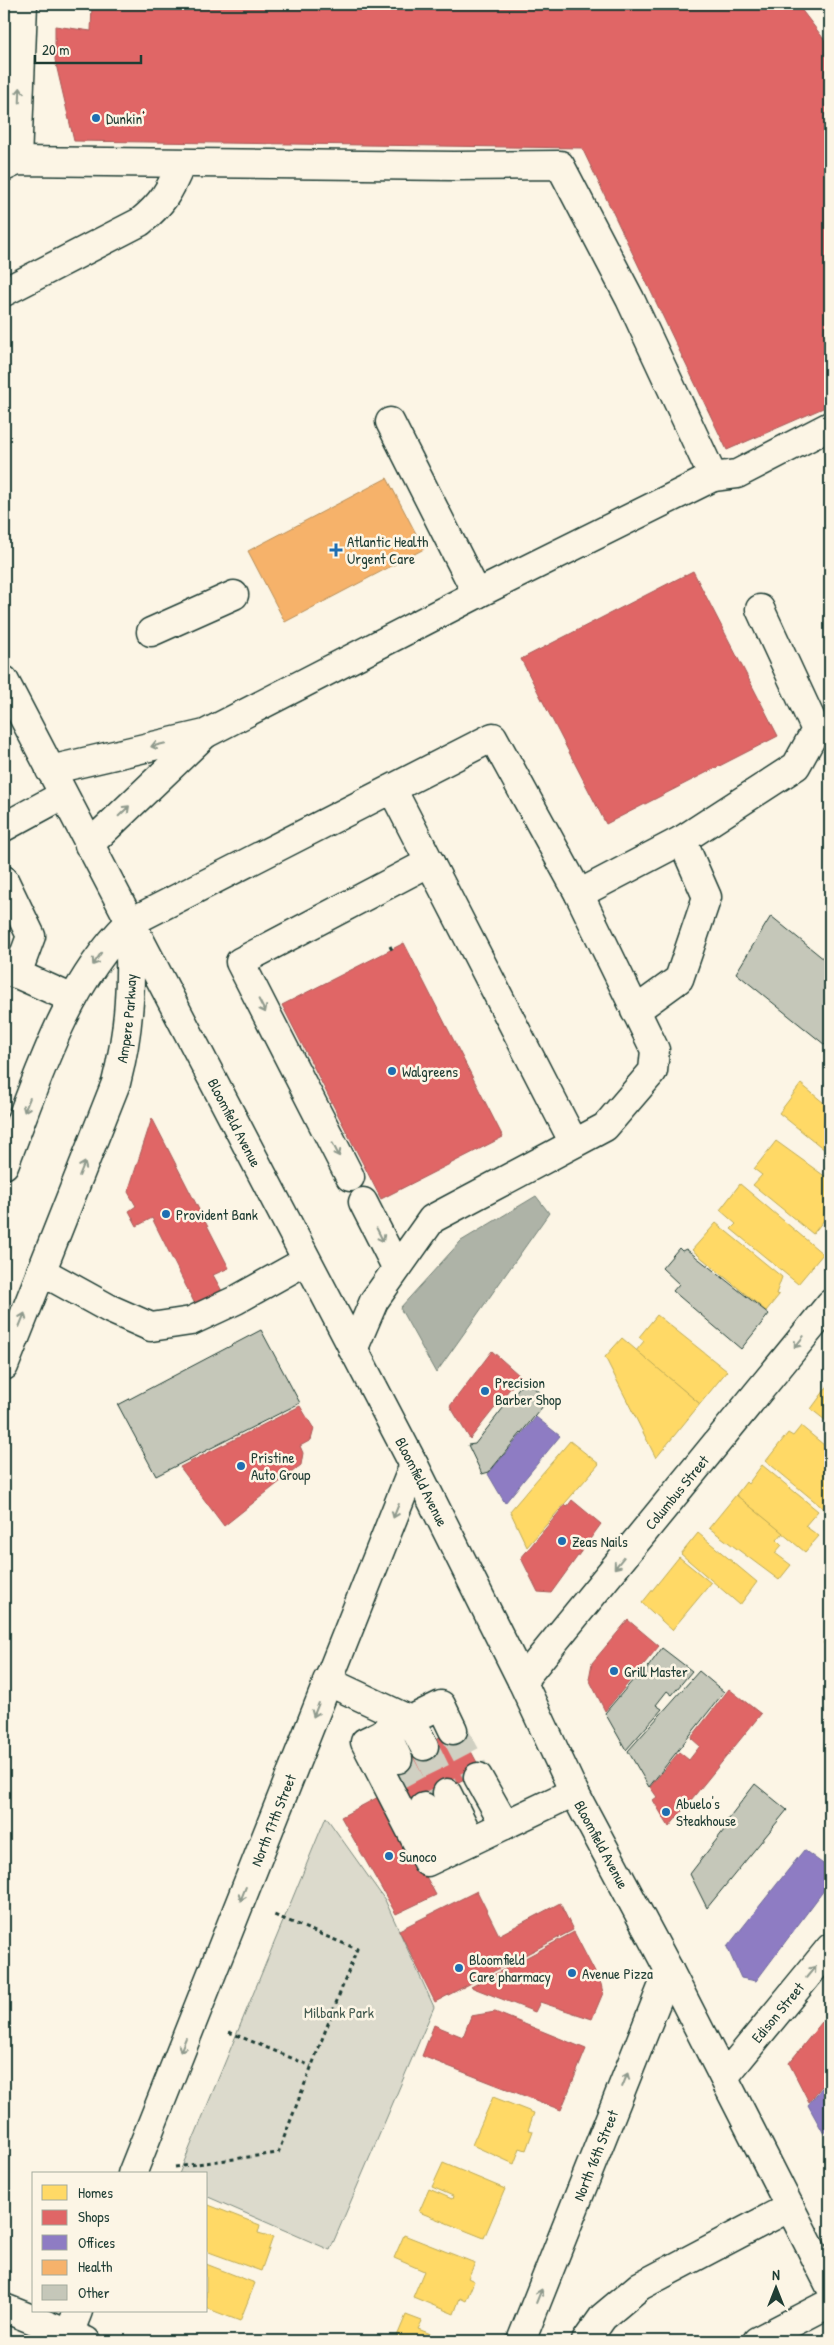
<svg xmlns="http://www.w3.org/2000/svg" width="834" height="2345" font-family="'Patrick Hand',sans-serif">
	<rect width="100%" height="100%" fill="#fcf5e5"/>
	<filter id="ink" filterUnits="userSpaceOnUse"><feTurbulence type="fractalNoise" baseFrequency=".02" numOctaves="2"/><feDisplacementMap in="SourceGraphic" scale="10" xChannelSelector="R" yChannelSelector="G"/><feConvolveMatrix kernelMatrix="1 2 1 2 8 2 1 2 1" color-interpolation-filters="sRGB"/></filter>
	<g filter="url(#ink)">
		<path fill="#dcdacc" stroke="#7e8c80" d="M326,1817L385,1900L434,2007L330,2250L206,2196V2174H179Z"/>
		<path fill="#aeb3a7" stroke="#758479" d="M536,1196L549,1213L436,1373L400,1308L461,1241Z"/>
		<g fill="#ffd966" stroke="#bcaa57">
			<path d="M801,1084L830,1108V1154L779,1113Z"/>
			<path d="M776,1141L830,1180L828,1183L830,1185V1221L828,1223L824,1220L813,1234L753,1185L762,1175L754,1169Z"/>
			<path d="M740,1184L823,1254L798,1284L731,1229L736,1224L720,1210Z"/>
			<path d="M716,1223L782,1277L776,1294L779,1295L766,1311L692,1250Z"/>
			<path d="M657,1315L727,1371L700,1404L636,1351L644,1341L639,1337Z"/>
			<path d="M622,1338L700,1404L656,1458L605,1357Z"/>
			<path d="M830,1383V1424L811,1409Z"/>
			<path d="M801,1426L830,1450V1514L766,1461L788,1433L793,1436Z"/>
			<path d="M570,1441L599,1464L527,1547L510,1511Z"/>
			<path d="M762,1465L818,1511L805,1526L819,1536L805,1552L736,1495L746,1482L748,1484Z"/>
			<path d="M736,1495L783,1533L777,1540L782,1545L775,1553L791,1565L779,1580L709,1528Z"/>
			<path d="M698,1533L757,1582L740,1605L681,1554Z"/>
			<path d="M679,1557L711,1583L672,1630L642,1603Z"/>
			<path d="M830,1633V1649L823,1643Z"/>
			<path d="M493,2097L534,2113L528,2130L533,2131L526,2150L520,2148L514,2164L472,2145Z"/>
			<path d="M443,2163L505,2189L484,2238L419,2212L429,2189L452,2199L453,2196L432,2187Z"/>
			<path d="M206,2204L260,2225L258,2233L273,2237L261,2271L206,2251Z"/>
			<path d="M404,2235L475,2263L468,2278L474,2281L466,2301L460,2298L454,2314L413,2297L424,2271L394,2258Z"/>
			<path d="M206,2264L255,2283L240,2321L206,2308Z"/>
			<path d="M406,2315L422,2321L418,2329L444,2339V2341H395Z"/>
		</g>
		<g fill="#e06666" stroke="#a65a57">
			<path d="M92,4H797L830,47V405L727,450L582,148L74,141L55,60V26L91,31Z"/>
			<path d="M693,571L778,736L606,824L521,659Z"/>
			<path d="M4,905L15,926L4,932Z"/>
			<path d="M404,943L503,1137L381,1199L282,1005Z"/>
			<path d="M152,1118L229,1268L213,1275L227,1300L198,1310L152,1218L137,1226L129,1211L136,1206L128,1192Z"/>
			<path d="M492,1351L520,1376L470,1439L450,1406Z"/>
			<path d="M300,1406L314,1429L311,1440L300,1446L303,1453L301,1465L224,1526L180,1467Z"/>
			<path d="M572,1500L601,1524L551,1593L538,1592L521,1558L565,1505L567,1507Z"/>
			<path d="M628,1620L659,1646L605,1711L589,1679L592,1663Z"/>
			<path d="M729,1689L761,1714L669,1827L653,1800L657,1797L650,1787L679,1752L689,1760L700,1746L691,1738Z"/>
			<path d="M458,1727L481,1770L410,1808L387,1766Z"/>
			<path d="M382,1795L436,1895L396,1914L341,1817Z"/>
			<path d="M477,1891L499,1935L560,1903L573,1930L435,2002L399,1930Z"/>
			<path d="M574,1932L601,1984L603,1993L592,2019L540,2002L535,2012L471,1987Z"/>
			<path d="M495,2012L586,2049L561,2110L422,2056L434,2025L463,2037L471,2016Z"/>
			<path d="M822,2022L830,2029V2076L809,2102L789,2063Z"/>
		</g>
		<g fill="#8e7cc3" stroke="#6d6998">
			<path d="M536,1417L560,1436L505,1503L488,1474Z"/>
			<path d="M804,1850L830,1869V1882L756,1981L741,1978L727,1947Z"/>
			<path d="M830,2078V2126L824,2134L808,2105Z"/>
		</g>
		<path fill="#f6b26b" stroke="#b68f5a" d="M387,478L424,549L285,622L248,551Z"/>
		<g fill="#c5c7b9" stroke="#1f3d34">
			<path d="M771,916L830,964V1049L736,973Z"/>
			<path d="M679,1248L682,1251L686,1249L769,1314L741,1349L673,1291L679,1284L662,1268Z"/>
			<path d="M261,1330L300,1403L156,1476L118,1405Z"/>
			<path d="M525,1380L548,1400L489,1472L482,1474L468,1445L475,1444Z"/>
			<path d="M662,1648L692,1671L672,1695L667,1691L656,1705L662,1709L626,1750L605,1713L634,1679L638,1681Z"/>
			<path d="M699,1671L724,1692L649,1787L628,1751Z"/>
			<path d="M755,1784L787,1810L707,1908L690,1874L724,1830L721,1828Z"/>
		</g>
		<g fill="none" stroke-linecap="round" stroke-linejoin="round">
			<g stroke="#d0d0c2" stroke-width="28" stroke-dasharray="28 14" stroke-linecap="butt">
				<path d="M453,1730L478,1777"/>
				<path d="M424,1746L447,1793"/>
				<path d="M398,1759L424,1807"/>
			</g>
			<g stroke="#1f3d34" stroke-width="31">
				<g id="minor">
					<path d="M17,161L23,4"/>
					<path d="M4,167L17,161L454,166L560,165L630,299L713,477L477,594L205,734L50,770"/>
					<path d="M4,292L140,222C162,204 170,191 181,164"/>
					<path d="M390,422L477,594"/>
					<path d="M713,477L737,474L830,426"/>
					<path d="M151,632L234,595"/>
					<path d="M392,789L574,1143"/>
					<path d="M4,827L63,795"/>
					<path d="M89,845L204,735"/>
					<path d="M4,880L31,936L17,974"/>
					<path d="M579,894L682,840L796,766L816,730L760,609"/>
					<path d="M4,971L17,974L73,999"/>
					<path d="M635,1011L679,979L707,897L682,840"/>
					<path d="M4,1165C37,1081 64,987 129,923L493,737L579,894L655,1050L653,1071L605,1127L432,1219L374,1301L353,1350"/>
					<path d="M350,1177L240,962L430,862"/>
					<path d="M363,1202L396,1267"/>
					<path d="M41,1271L110,1309L151,1327L191,1321L236,1300L306,1261"/>
					<path id="s1" d="M4,1366L116,1083C130,1029 132,978 129,923"/>
					<path d="M327,1681L410,1720L424,1746"/>
					<path id="s2" d="M522,1681L830,1304"/>
					<path d="M453,1730L441,1705L365,1742L427,1862L574,1792"/>
					<path d="M385,1731L398,1759"/>
					<path d="M478,1777L505,1825"/>
					<path d="M447,1793L471,1841"/>
					<path d="M424,1807L447,1852"/>
					<path id="s3" d="M724,2077L830,1948"/>
					<path id="s4" d="M132,2174L414,1465"/>
					<path d="M4,2308L86,2341"/>
					<path d="M66,2341L78,2311"/>
					<path id="s5" d="M521,2341L669,1970"/>
					<path d="M586,2341L603,2317L640,2286L790,2207"/>
					<path d="M757,2341L830,2303"/>
				</g>
			</g>
			<g stroke="#1f3d34" stroke-width="31">
				<g id="major">
					<path id="s6" d="M4,680L414,1465L522,1681L574,1792L669,1970L830,2286"/>
				</g>
			</g>
			<g stroke="#1f3d34" stroke-width="3" stroke-dasharray="4 4" stroke-linecap="butt">
				<path d="M390,946L392,950"/>
				<path d="M229,2032L311,2066"/>
				<path d="M175,2167L278,2153L357,1949L274,1915"/>
			</g>
			<use href="#minor" stroke="#fcf5e5" stroke-width="28"/>
			<use href="#major" stroke="#fcf5e5" stroke-width="28"/>
		</g>
		<defs><path id="oneway-shaft" d="M-6 0H5M1.5-3L5.5 0L1.5 3" fill="none" stroke-width="1.6" stroke-linecap="round" stroke-linejoin="round" transform="scale(1.25)"/></defs>
		<g stroke="#8e998c">
			<use href="#oneway-shaft" transform="translate(20 95) rotate(-88)"/>
			<use href="#oneway-shaft" transform="translate(158 745) rotate(167)"/>
			<use href="#oneway-shaft" transform="translate(124 811) rotate(-44)"/>
			<use href="#oneway-shaft" transform="translate(97 959) rotate(124)"/>
			<use href="#oneway-shaft" transform="translate(262 1006) rotate(63)"/>
			<use href="#oneway-shaft" transform="translate(27 1105) rotate(112)"/>
			<use href="#oneway-shaft" transform="translate(336 1150) rotate(63)"/>
			<use href="#oneway-shaft" transform="translate(82 1169) rotate(-68)"/>
			<use href="#oneway-shaft" transform="translate(380 1235) rotate(63)"/>
			<use href="#oneway-shaft" transform="translate(22 1320) rotate(-68)"/>
			<use href="#oneway-shaft" transform="translate(799 1342) rotate(129)"/>
			<use href="#oneway-shaft" transform="translate(396 1511) rotate(112)"/>
			<use href="#oneway-shaft" transform="translate(619 1563) rotate(129)"/>
			<use href="#oneway-shaft" transform="translate(316 1710) rotate(112)"/>
			<use href="#oneway-shaft" transform="translate(243 1894) rotate(112)"/>
			<use href="#oneway-shaft" transform="translate(811 1972) rotate(-50)"/>
			<use href="#oneway-shaft" transform="translate(183 2045) rotate(112)"/>
			<use href="#oneway-shaft" transform="translate(625 2080) rotate(-68)"/>
			<use href="#oneway-shaft" transform="translate(539 2296) rotate(-68)"/>
		</g>
	</g>
	<g fill="#1f6fb2" stroke="#fcf5e5" stroke-width="2">
		<circle cx="96" cy="118" r="5"/>
		<path d="M333.5 542.5h5v5h5v5h-5v5h-5v-5h-5v-5h5z"/>
		<circle cx="392" cy="1071" r="5"/>
		<circle cx="166" cy="1214" r="5"/>
		<circle cx="485" cy="1391" r="5"/>
		<circle cx="241" cy="1466" r="5"/>
		<circle cx="562" cy="1541" r="5"/>
		<circle cx="614" cy="1671" r="5"/>
		<circle cx="666" cy="1812" r="5"/>
		<circle cx="389" cy="1856" r="5"/>
		<circle cx="459" cy="1968" r="5"/>
		<circle cx="572" cy="1973" r="5"/>
	</g>
	<g text-anchor="middle" dominant-baseline="central" stroke-width="5" stroke-linejoin="round" paint-order="stroke">
		<g font-size="15" fill="#1f3d34" stroke="#fcf5e5" text-anchor="start">
			<text x="106" y="118">Dunkin'</text>
			<text x="347" y="541">Atlantic Health<tspan x="347" dy="17">Urgent Care</tspan></text>
			<text x="402" y="1071">Walgreens</text>
			<text x="176" y="1214">Provident Bank</text>
			<text x="495" y="1382">Precision<tspan x="495" dy="17">Barber Shop</tspan></text>
			<text x="251" y="1457">Pristine<tspan x="251" dy="17">Auto Group</tspan></text>
			<text x="572" y="1541">Zeas Nails</text>
			<text x="624" y="1671">Grill Master</text>
			<text x="676" y="1803">Abuelo's<tspan x="676" dy="17">Steakhouse</tspan></text>
			<text x="399" y="1856">Sunoco</text>
			<text x="469" y="1959">Bloomfield<tspan x="469" dy="17">Care pharmacy</tspan></text>
			<text x="582" y="1973">Avenue Pizza</text>
		</g>
		<g font-size="15" fill="#1f3d34" stroke="#fcf5e5">
			<text stroke="none"><textPath href="#s1" startOffset="370">Ampere Parkway</textPath></text>
			<text stroke="none"><textPath href="#s6" startOffset="499">Bloomfield Avenue</textPath></text>
			<text stroke="none"><textPath href="#s6" startOffset="904">Bloomfield Avenue</textPath></text>
			<text stroke="none"><textPath href="#s2" startOffset="244">Columbus Street</textPath></text>
			<text stroke="none"><textPath href="#s4" startOffset="381">North 17th Street</textPath></text>
			<text stroke="none"><textPath href="#s6" startOffset="1309">Bloomfield Avenue</textPath></text>
			<text stroke="none"><textPath href="#s3" startOffset="84">Edison Street</textPath></text>
			<text stroke="none"><textPath href="#s5" startOffset="200">North 16th Street</textPath></text>
		</g>
		<g font-size="15" fill="#455c52" stroke="#fcf5e5">
			<text x="339" y="2012">Milbank Park</text>
		</g>
	</g>
	<rect width="834" height="2345" fill="none" stroke="#fcf5e5" stroke-width="20"/>
	<rect x="10" y="10" width="814" height="2325" fill="none" stroke="#1f3d34" stroke-width="2" filter="url(#ink)"/>
	<rect x="32" y="2172" width="175" height="140" fill="#fcf5e5" stroke="#a4ab9e"/>
	<rect x="42" y="2185" width="25" height="15" fill="#ffd966" stroke="#a4ab9e"/>
	<text x="78" y="2198" font-size="15" fill="#1f3d34">Homes</text>
	<rect x="42" y="2210" width="25" height="15" fill="#e06666" stroke="#a4ab9e"/>
	<text x="78" y="2222" font-size="15" fill="#1f3d34">Shops</text>
	<rect x="42" y="2235" width="25" height="15" fill="#8e7cc3" stroke="#a4ab9e"/>
	<text x="78" y="2248" font-size="15" fill="#1f3d34">Offices</text>
	<rect x="42" y="2260" width="25" height="15" fill="#f6b26b" stroke="#a4ab9e"/>
	<text x="78" y="2272" font-size="15" fill="#1f3d34">Health</text>
	<rect x="42" y="2285" width="25" height="15" fill="#c5c7b9" stroke="#a4ab9e"/>
	<text x="78" y="2298" font-size="15" fill="#1f3d34">Other</text>
	<g transform="translate(776 2288)" stroke="#fcf5e5" stroke-width="4" paint-order="stroke">
	<path d="M0-4L9 19L0 12L-9 19Z" fill="#1f3d34"/>
	<text y="-8" font-size="14" font-weight="bold" text-anchor="middle" fill="#1f3d34">N</text>
	</g>
	<path d="M35 55v8h106v-8" fill="none" stroke="#1f3d34" stroke-width="2.5"/>
	<text x="42" y="55" font-size="15" fill="#1f3d34" stroke="#fcf5e5" stroke-width="4" paint-order="stroke">20 m</text>
</svg>
